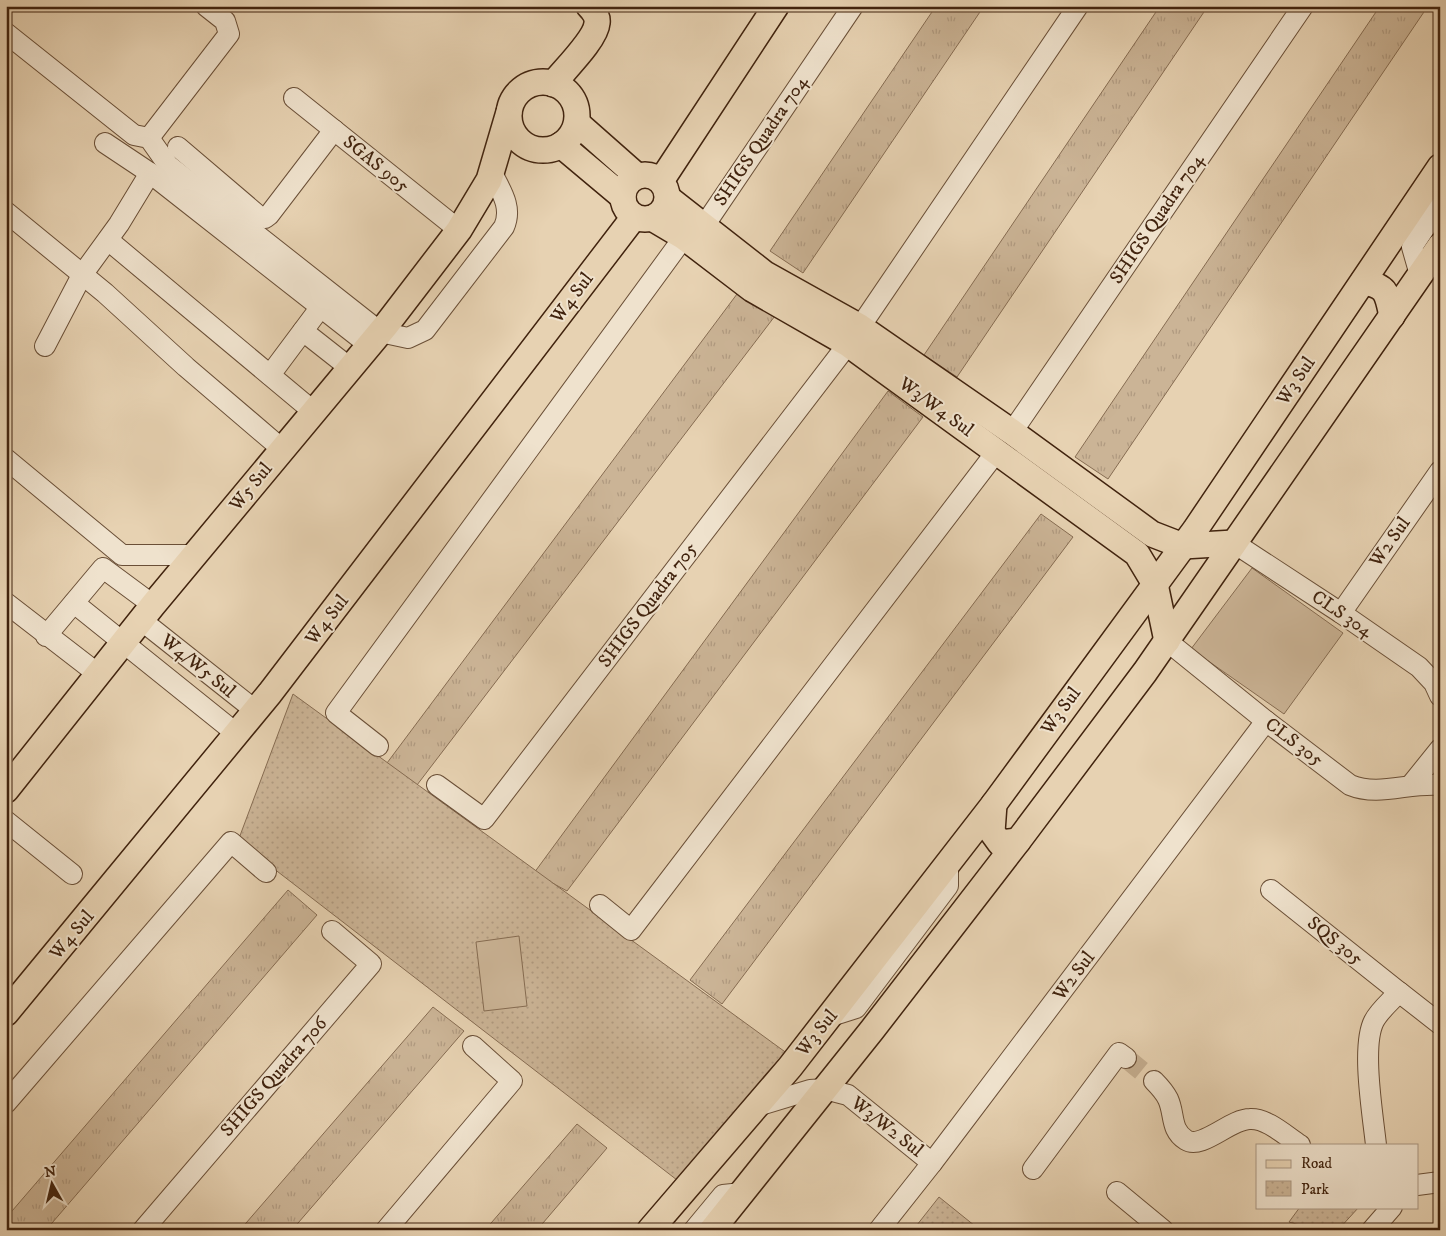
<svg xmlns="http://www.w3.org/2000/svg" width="1446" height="1236" font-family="'IM FELL DW Pica',serif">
	<defs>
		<pattern id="grass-tufts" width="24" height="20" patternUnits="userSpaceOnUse" patternTransform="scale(1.25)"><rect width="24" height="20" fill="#cbb496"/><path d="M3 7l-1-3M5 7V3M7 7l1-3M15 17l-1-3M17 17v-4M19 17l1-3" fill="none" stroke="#b09a80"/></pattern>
		<pattern id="park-dots" width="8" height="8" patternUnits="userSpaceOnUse" patternTransform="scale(1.25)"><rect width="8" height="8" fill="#cbb496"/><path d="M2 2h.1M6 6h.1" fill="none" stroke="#b09a80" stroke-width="1.8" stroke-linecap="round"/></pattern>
	</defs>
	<rect width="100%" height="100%" fill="#e7d2b2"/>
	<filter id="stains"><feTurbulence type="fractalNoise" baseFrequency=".004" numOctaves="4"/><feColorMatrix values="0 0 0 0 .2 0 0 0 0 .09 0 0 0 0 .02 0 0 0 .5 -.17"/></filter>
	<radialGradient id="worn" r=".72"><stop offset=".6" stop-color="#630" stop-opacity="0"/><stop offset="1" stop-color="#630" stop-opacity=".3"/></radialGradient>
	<g fill="url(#grass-tufts)" stroke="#866c52">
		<path d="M936,6H984L803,273L770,251Z"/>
		<path d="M1160,6H1208L957,377L924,355Z"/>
		<path d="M1380,6H1428L1108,479L1075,457Z"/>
		<path d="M743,286L778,312L417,785L387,763Z"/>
		<path d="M888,391L923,417L567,891L534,873Z"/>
		<path d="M1041,514L1073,537L722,1004L690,980Z"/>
		<path d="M288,890L317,915L46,1230H6V1218Z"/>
		<path d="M433,1007L464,1031L292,1230H240Z"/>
		<path d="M577,1124L607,1148L537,1230H485Z"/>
	</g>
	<g fill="url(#park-dots)" stroke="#866c52">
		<path d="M293,694L788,1054L677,1180L238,841Z"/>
		<path d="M939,1197L980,1230H913Z"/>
		<path d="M1300,1207H1359L1338,1230H1318L1289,1222Z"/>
	</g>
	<g fill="#cbb496" stroke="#866c52">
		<path d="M1252,568L1343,633L1284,714L1191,649Z"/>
		<path d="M519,936L527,1006L484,1011L476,942Z"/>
	</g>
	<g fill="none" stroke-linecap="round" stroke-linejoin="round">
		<path stroke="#c6af91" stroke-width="20" stroke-dasharray="20 10" stroke-linecap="butt" d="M1126,1058L1154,1081"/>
		<g stroke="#6a4f37" stroke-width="22">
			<g id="minor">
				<path d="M6,33L134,135L149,138L168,165L380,332L408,338L425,330L504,227C512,209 503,194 494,177"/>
				<path d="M294,98L459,230"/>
				<path d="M149,138L229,34L225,21L206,6"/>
				<path d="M105,143L150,173L369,345"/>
				<path d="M178,147L260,217L265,218L269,215L334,130"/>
				<path d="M6,212L105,293L186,367L282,449"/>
				<path d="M704,226L853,6"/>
				<path d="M108,240L314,412"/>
				<path d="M1420,275L1412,247L1440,205"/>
				<path d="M860,327L1078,6"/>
				<path d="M303,331L350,368"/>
				<path d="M45,346L82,275L119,224L150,173"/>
				<path d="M270,375L320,308"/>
				<path d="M1012,432L1303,6"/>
				<path d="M6,459L122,555H196"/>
				<path d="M1234,543L1341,613L1419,667L1434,683L1440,696"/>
				<path d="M6,603L98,674"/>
				<path d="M74,603L237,734"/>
				<path d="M1341,613L1440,471"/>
				<path d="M141,620L256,711"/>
				<path d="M46,636L103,568L153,605"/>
				<path d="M1167,641L1266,721L1350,785C1379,797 1409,782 1440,785"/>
				<path d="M378,746L336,713L684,237"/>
				<path d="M437,785L484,819L848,344"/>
				<path d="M1411,785L1440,749"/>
				<path d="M6,821L72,874"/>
				<path d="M1271,890L1399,992"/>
				<path d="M600,905L631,930L997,451"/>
				<path d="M831,1016L856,1008L948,886V863"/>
				<path d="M1154,1081C1159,1086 1165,1093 1168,1099C1175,1114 1170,1130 1186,1140C1202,1150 1230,1119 1250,1119C1267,1118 1286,1136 1300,1145"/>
				<path d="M6,1103L231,842L266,872"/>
				<path d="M754,1107L810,1090L825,1089L848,1095L932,1163"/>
				<path d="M1376,1145C1373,1116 1361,1046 1374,1021C1379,1011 1391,1001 1399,992L1440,1024"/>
				<path d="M1033,1169L1119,1053L1126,1058"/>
				<path d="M1417,1185L1440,1182"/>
				<path d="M1117,1192L1163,1230"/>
				<path d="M143,1230L371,964L332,931"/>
				<path d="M386,1230L512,1081L473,1046"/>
				<path d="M694,1230L723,1195L742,1193"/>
				<path d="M879,1230L932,1163L1266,721"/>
				<path d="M1372,1230L1392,1207"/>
			</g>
		</g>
		<g stroke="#41230e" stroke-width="28">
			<g id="major">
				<circle cx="543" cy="116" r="34"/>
				<path d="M553,84C564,70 596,39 597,23C598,17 594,11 589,6"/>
				<path d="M577,123L637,176"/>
				<path d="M561,145L623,197"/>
				<circle cx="645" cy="197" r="22"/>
				<path d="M661,181L776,6"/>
				<path d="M668,198L765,274L860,327L1012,432L1152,534L1183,546L1234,543"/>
				<path d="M652,218L684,237L752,289L848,344L1137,554L1155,584L1167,641"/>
				<path d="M1363,282C1387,286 1387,293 1392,316"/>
				<path d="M6,790L153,605L387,324L459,230L489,180L509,112"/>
				<path d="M994,804L992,832L1000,843L1018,841"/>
				<path d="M6,1013L270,693L634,217"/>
				<path d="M650,1230L790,1067L994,804L1195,530L1440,167"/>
				<path d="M712,1230L872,1030L1018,841L1145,672L1440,246"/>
			</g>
		</g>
		<use href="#minor" stroke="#efe2cd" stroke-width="20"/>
		<use href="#major" stroke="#e7d2b2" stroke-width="25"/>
	</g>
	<g text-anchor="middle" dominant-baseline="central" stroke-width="4" stroke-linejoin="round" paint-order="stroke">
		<g font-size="19" fill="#41230e" stroke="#efe2cd">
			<text transform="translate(761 141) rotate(-56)">SHIGS Quadra 704</text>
			<text transform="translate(376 164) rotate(39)">SGAS 905</text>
			<text transform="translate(1157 219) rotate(-56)">SHIGS Quadra 704</text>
			<text transform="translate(572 298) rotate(-53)">W4 Sul</text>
			<text transform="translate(1296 381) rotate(-56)">W3 Sul</text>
			<text transform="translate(936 407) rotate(36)">W3/W4 Sul</text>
			<text transform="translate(251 487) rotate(-51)">W5 Sul</text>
			<text transform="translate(1390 542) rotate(-55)">W2 Sul</text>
			<text transform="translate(648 605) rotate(-53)">SHIGS Quadra 705</text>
			<text transform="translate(1342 614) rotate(34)">CLS 304</text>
			<text transform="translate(327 620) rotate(-52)">W4 Sul</text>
			<text transform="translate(198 666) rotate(39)">W4/W5 Sul</text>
			<text transform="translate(1061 711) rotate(-54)">W3 Sul</text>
			<text transform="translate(1294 742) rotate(37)">CLS 305</text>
			<text transform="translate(72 935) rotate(-50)">W4 Sul</text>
			<text transform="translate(1335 941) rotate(39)">SQS 305</text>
			<text transform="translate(1074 976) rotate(-53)">W2 Sul</text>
			<text transform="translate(817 1033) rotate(-51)">W3 Sul</text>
			<text transform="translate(274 1077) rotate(-49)">SHIGS Quadra 706</text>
			<text transform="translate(887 1127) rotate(38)">W3/W2 Sul</text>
		</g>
	</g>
	<rect width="1446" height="1236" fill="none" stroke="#e7d2b2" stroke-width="25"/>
	<rect x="8" y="8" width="1431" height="1221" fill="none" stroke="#41230e" stroke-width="2.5"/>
	<rect x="12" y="12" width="1421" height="1211" fill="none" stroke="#41230e"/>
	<rect x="1256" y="1144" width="162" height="65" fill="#efe2cd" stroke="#a99681"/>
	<rect x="1266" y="1160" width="25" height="8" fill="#e7d2b2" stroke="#a99681"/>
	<text x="1301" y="1168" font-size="15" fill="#41230e">Road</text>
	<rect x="1266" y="1181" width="25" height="15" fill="url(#park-dots)" stroke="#a99681"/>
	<text x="1301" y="1194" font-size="15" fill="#41230e">Park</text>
	<g transform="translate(52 1184) rotate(352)" stroke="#efe2cd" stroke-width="4" paint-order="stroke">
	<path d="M0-4L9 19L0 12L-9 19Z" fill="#41230e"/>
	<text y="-8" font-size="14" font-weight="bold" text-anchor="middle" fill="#41230e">N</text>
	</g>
	<rect width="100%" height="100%" filter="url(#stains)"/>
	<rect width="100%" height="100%" fill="url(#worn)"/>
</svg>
